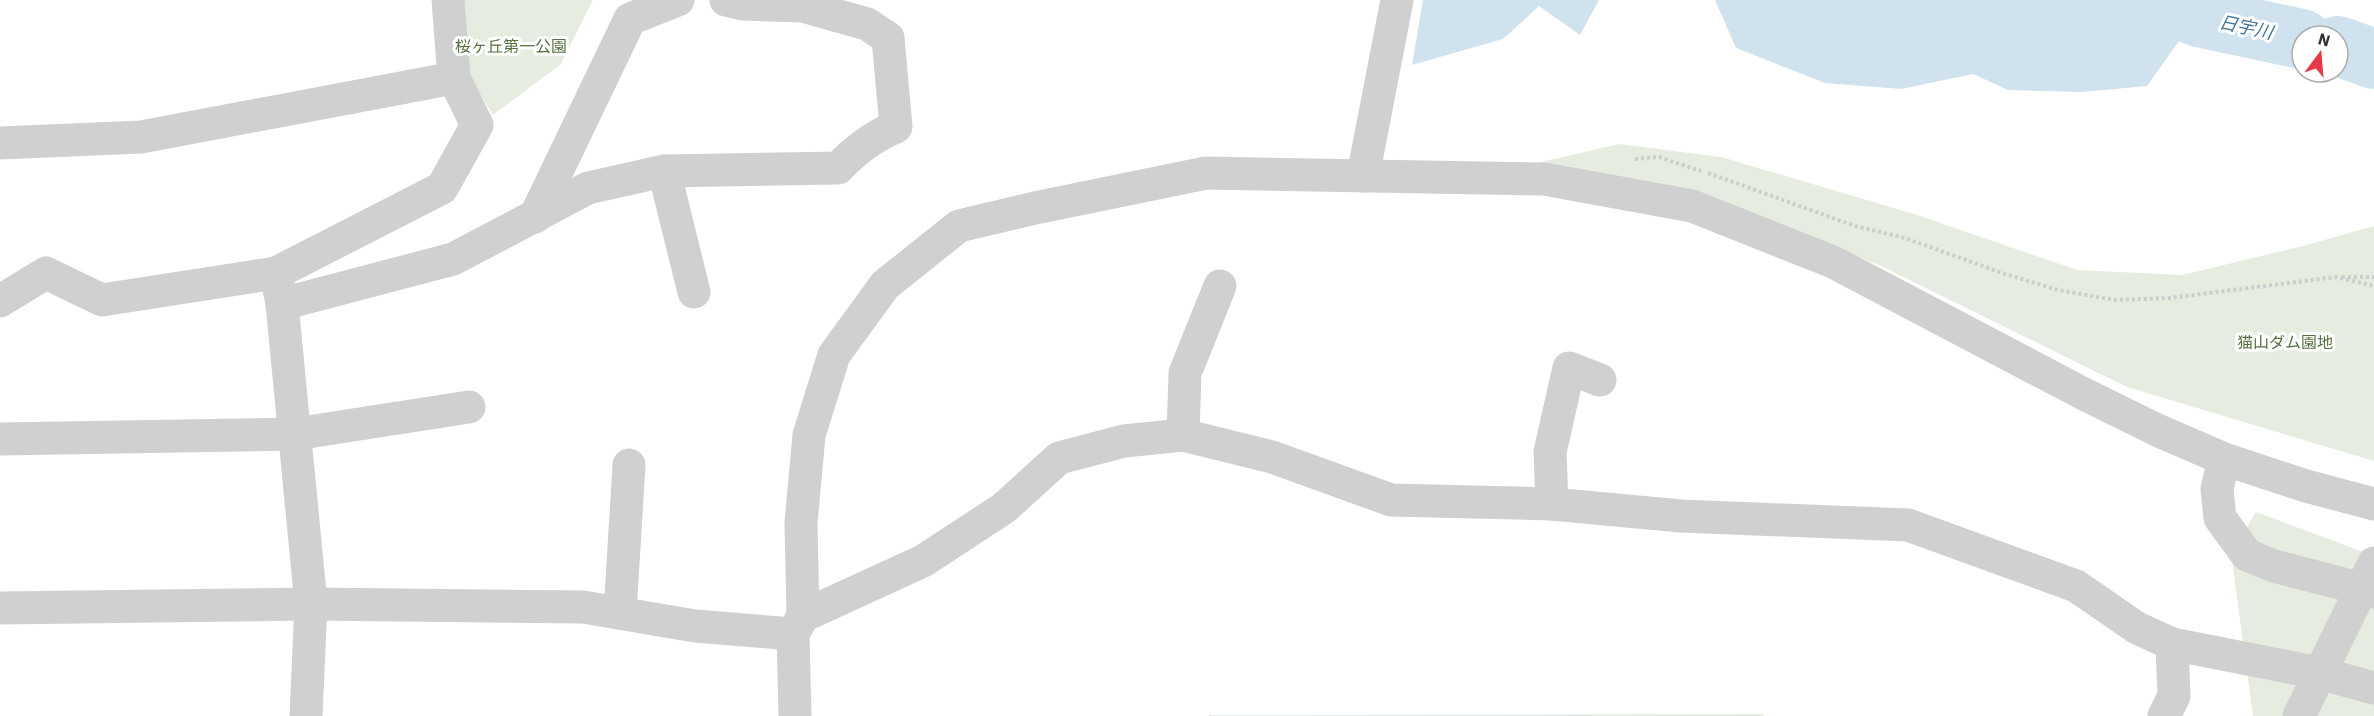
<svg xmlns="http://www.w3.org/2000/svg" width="2374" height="716" font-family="'IBM Plex Sans','Noto Sans JP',sans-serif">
	<rect width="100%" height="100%" fill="#fff"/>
	<g fill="#e6ecdf">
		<path d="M463,0H593L561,64L493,115L468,75Z"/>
		<path d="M1619,144L1721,157L1917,215L2077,270L2182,275L2303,246L2374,226V461L2127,387L1879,265L1709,199L1524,166Z"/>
		<path d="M2256,512L2374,556V716H2253L2231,553Z"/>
		<path d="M1763,714L1764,716H1209V715Z"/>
	</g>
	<g fill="#cfe2ee">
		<path d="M1423,0H1599L1580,35L1539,6L1503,39L1412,65Z"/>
		<path d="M1715,0H2179V41L2147,86L2082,92L2008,90L1973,74L1901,89L1825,83L1736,48Z"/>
	</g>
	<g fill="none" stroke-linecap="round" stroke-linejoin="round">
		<g stroke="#cfe2ee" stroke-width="60">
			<path d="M2156,0L2202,18L2302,39"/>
			<path d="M2338,46L2374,59"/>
		</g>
		<g stroke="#cdcdcd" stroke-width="4" stroke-dasharray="3 3" stroke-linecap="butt">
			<path d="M1635,159L1659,157L1701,171"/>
			<path d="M1708,173L1855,226L1905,238L2005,274L2058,290L2115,300L2169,298L2336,277L2374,286"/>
			<path d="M2342,277H2374"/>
		</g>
		<g stroke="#d0d0d0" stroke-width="33">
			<path d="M0,143L141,137L454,78"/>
			<path d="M664,171L694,292"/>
			<path d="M1363,176L1397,0"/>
			<path d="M535,217L630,19L678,0"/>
			<path d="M0,301L46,273L102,300L276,273"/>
			<path d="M282,304L453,259L588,188L664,171L838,168C856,150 872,137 896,127L888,38L867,24L803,6L742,4L726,0"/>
			<path d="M1183,435L1185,373L1220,286"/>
			<path d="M0,439L295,434L469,407"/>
			<path d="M2224,459L2217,489L2220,518L2247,555L2274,566L2374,592"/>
			<path d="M1552,504L1550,452L1569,368L1600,380"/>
			<path d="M0,608L311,604L583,607L695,626L793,634"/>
			<path d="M620,613L629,465"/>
			<path d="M803,616L923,561L1004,508L1059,458L1124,441L1183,435L1272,457L1391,500L1552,504L1681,516L1908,525L2076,586L2137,628L2172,644L2319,673L2374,688"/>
			<path d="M306,716L311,604L282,304L276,273L442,188L477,125L454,78L448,0"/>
			<path d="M795,716L793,634L803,616L801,523L809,435L834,355L885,285L959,226L1035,208L1206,173L1544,179L1692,206L1833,262L2082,393L2157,430L2224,459L2306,486L2374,504"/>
			<path d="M2164,716L2174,696L2172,644"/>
			<path d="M2299,716L2374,563"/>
		</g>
	</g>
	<g text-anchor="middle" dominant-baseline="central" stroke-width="6" stroke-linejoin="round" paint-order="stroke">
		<g font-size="16" fill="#56703f" stroke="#fff">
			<text x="511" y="46">桜ヶ丘第一公園</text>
			<text x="2285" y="342">猫山ダム園地</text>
		</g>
		<g font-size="18" font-style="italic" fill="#3f7597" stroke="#fff">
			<text transform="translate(2246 27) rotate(12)">日宇川</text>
		</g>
	</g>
	<g transform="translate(2320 54) rotate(16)"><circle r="28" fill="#ffffff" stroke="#adadad" stroke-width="1.5"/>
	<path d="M0-4.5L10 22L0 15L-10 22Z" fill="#e63946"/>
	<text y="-9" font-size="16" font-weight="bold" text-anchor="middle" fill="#333333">N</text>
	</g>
</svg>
